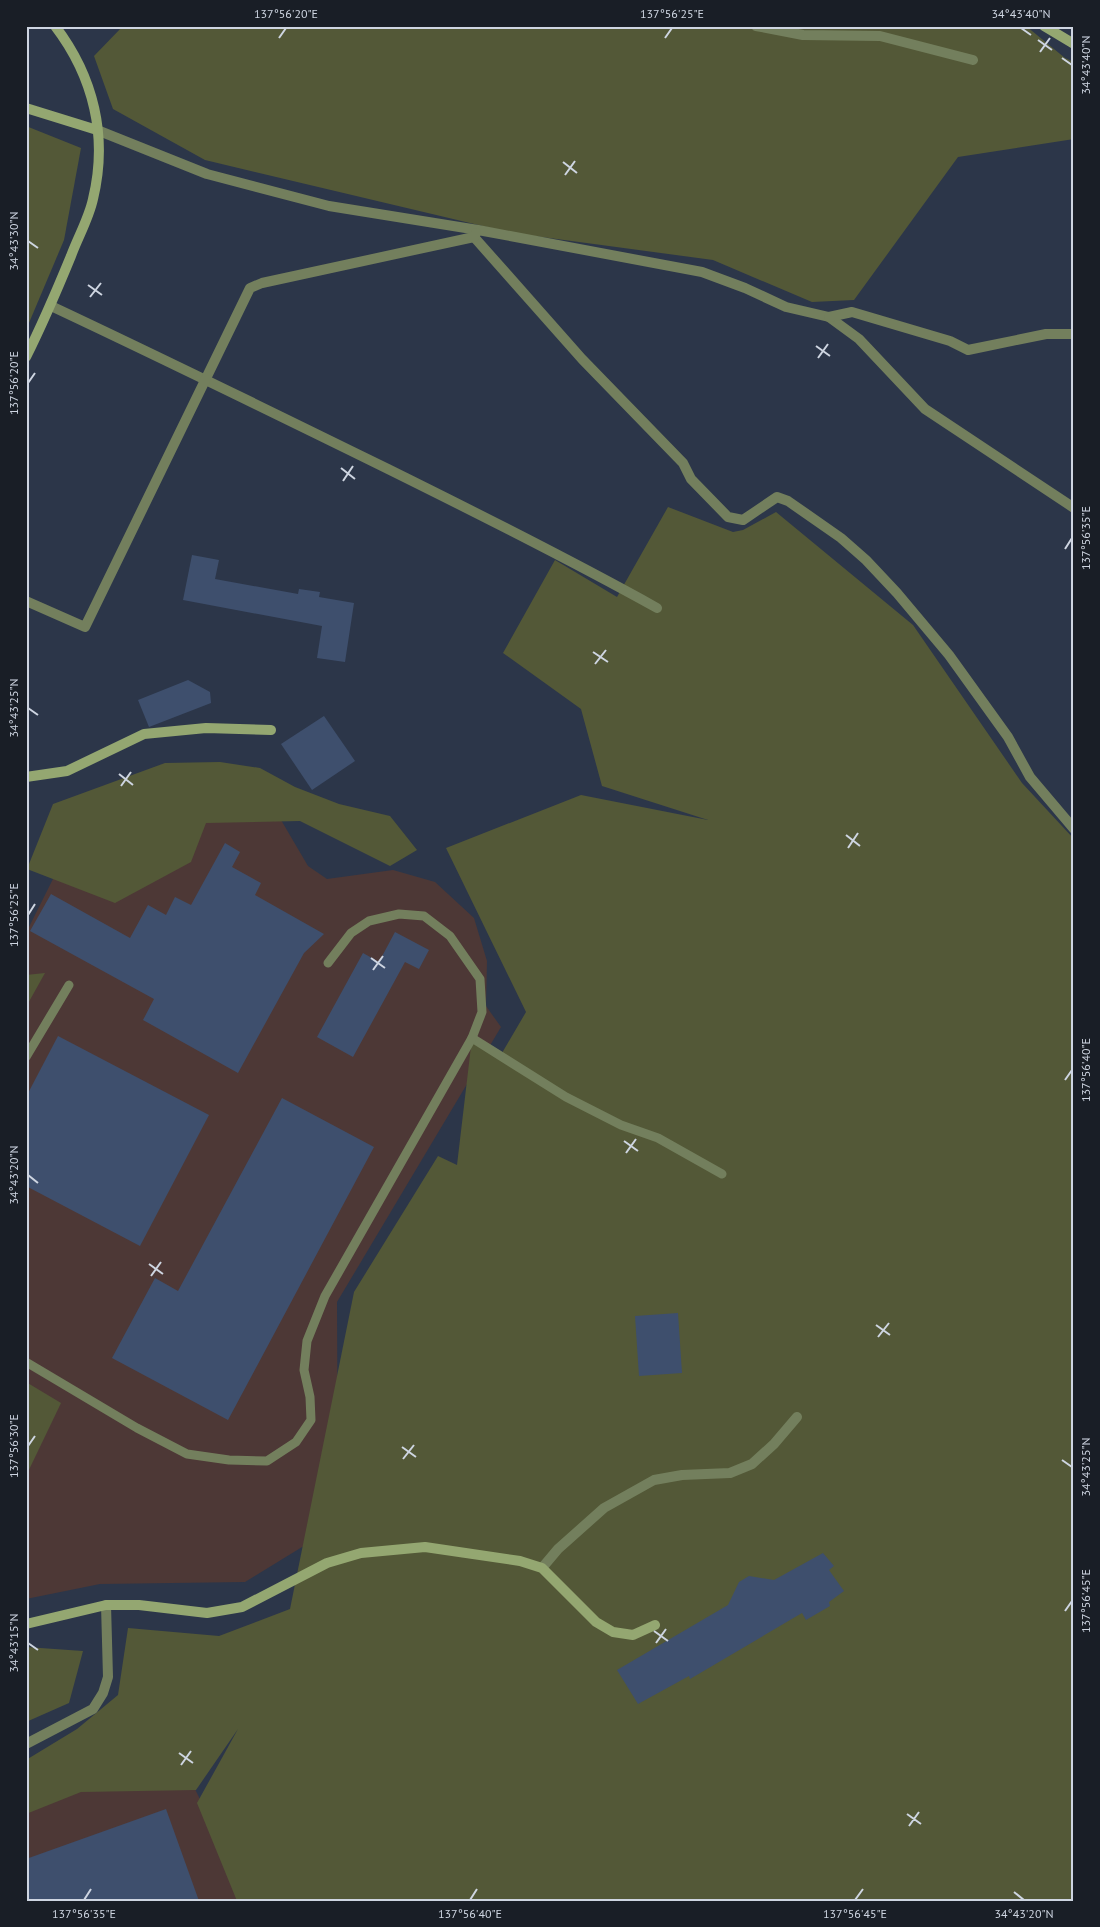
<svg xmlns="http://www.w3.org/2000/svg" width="1100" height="1927" font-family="'PT Sans',sans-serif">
	<rect width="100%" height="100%" fill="#2c3649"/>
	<g fill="#4d3836">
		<path d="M218,783L274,808L308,866L327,879L393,870L435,882L474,918L487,961L486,1006L501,1027L337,1302L338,1525L245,1582L100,1584L26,1599V933L60,865Z"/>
		<path d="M166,1730L250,1901H26V1793Z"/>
	</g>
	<g fill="#535837">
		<path d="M123,26H1026L1065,58L1074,62V139L958,157L854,300L812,302L713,260L512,233L205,160L113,109L94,56Z"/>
		<path d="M26,126L81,148L64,240L26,330Z"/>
		<path d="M668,507L733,532L743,530L776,512L913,625L1022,783L1074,839V1901H237L197,1803L238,1729L196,1790L81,1792L26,1814V1760L77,1729L118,1695L128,1628L219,1636L290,1609L354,1292L438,1156L457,1165L472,1038L502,1053L526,1012L446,848L581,795L708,820L602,786L581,709L503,653L555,560L617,597Z"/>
		<path d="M220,762L260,768L295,787L339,804L390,816L417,850L390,866L300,821L206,823L191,862L115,903L27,869L53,804L165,763Z"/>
		<path d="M45,973L26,1007V975Z"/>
		<path d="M26,1382L61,1403L26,1476Z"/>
		<path d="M26,1647L83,1651L69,1703L26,1722Z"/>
	</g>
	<g fill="#3e4f6d">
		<path d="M192,555L219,560L215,579L298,594L299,589L320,592L319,597L354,603L345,662L317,658L322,626L183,600Z"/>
		<path d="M188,680L210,692L211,703L149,727L138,700Z"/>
		<path d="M324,716L355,761L312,790L281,744Z"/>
		<path d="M225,843L240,852L232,867L261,883L255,895L324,934L304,953L238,1073L143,1020L154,999L30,931L51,894L130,938L148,905L166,915L175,897L191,905Z"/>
		<path d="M395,932L429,950L419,969L405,962L353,1057L317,1037L363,953L379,962Z"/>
		<path d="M58,1036L209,1115L140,1246L26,1186V1097Z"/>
		<path d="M282,1098L374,1147L228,1420L112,1358L155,1278L178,1291Z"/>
		<path d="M678,1313L682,1373L639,1376L635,1316Z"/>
		<path d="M823,1553L834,1566L829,1570L844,1591L829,1602L830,1606L806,1620L802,1613L690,1679L689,1676L638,1704L617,1670L728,1605L739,1582L749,1576L774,1580Z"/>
		<path d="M166,1809L199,1901H26V1859Z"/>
	</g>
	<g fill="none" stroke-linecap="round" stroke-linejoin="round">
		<g stroke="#737f5d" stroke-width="9">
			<path d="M472,1038L566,1097L621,1125L658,1138L722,1174"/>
			<path d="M26,1057L69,985"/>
			<path d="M26,1362L137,1428L187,1454L229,1460L267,1461L296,1442L311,1420L310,1397L304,1370L307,1341L325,1296L472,1038L482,1012L480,979L450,936L424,916L399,914L369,921L351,933L328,963"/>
		</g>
		<g stroke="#737f5d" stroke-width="10">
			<path d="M756,26L803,35L880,36L973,60"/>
			<path d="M97,130L207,174L329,206L478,230L702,272L745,288L786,307L829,317L859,339L925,409L1074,508"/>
			<path d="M474,237L582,359L683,463L691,479L728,517L743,520L777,497L788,501L841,538L866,560L897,593L949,655L1008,737L1030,777L1074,829"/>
			<path d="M51,306C164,359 276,414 388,469C479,514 569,559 657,608"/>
			<path d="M829,317L852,312L950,341L968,350L1046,334H1074"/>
			<path d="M26,601L85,627L250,288L262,283L474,237L476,233"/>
			<path d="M542,1568L558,1549L604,1508L654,1480L682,1475L730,1473L752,1464L774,1444L797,1417"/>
			<path d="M26,1744L93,1709L103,1693L108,1677L106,1605"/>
		</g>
		<g stroke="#94a771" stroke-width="10">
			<path d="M1044,26L1074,44"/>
			<path d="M26,108L97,130"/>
			<path d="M26,357C43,323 57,290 71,256C78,237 89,218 93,199C108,137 94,77 55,26"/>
			<path d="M26,777L67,771L144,734L206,728L271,730"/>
			<path d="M26,1624L106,1605H139L207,1613L242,1607L327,1563L361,1553L425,1547L520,1561L542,1568L596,1622L613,1632L633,1635L655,1625"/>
		</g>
	</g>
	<path fill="none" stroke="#ced5e1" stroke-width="2" d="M1021,28L1031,35M279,38L286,28M665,38L672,28M1038,40L1052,50M1040,52L1050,38M1062,58L1072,65M563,162L577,173M565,175L575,161M28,241L38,248M88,285L102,295M90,297L101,283M816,346L830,356M818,358L828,344M28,383L35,373M341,468L355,479M343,481L353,466M1065,549L1072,538M593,652L608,662M595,664L606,650M28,708L38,715M119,774L133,785M121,786L131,772M846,835L860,846M848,848L858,833M28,915L35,904M371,958L385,968M373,970L383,956M1065,1080L1072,1070M624,1141L638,1151M626,1153L636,1139M28,1175L38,1183M149,1264L163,1274M151,1276L161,1262M876,1325L890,1335M878,1337L889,1323M28,1446L35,1436M402,1447L416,1457M403,1459L414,1445M1062,1460L1072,1467M1065,1611L1072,1601M654,1631L668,1641M28,1643L38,1650M656,1643L666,1629M179,1753L193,1763M181,1765L191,1751M907,1814L921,1824M909,1826L919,1812M1014,1892L1024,1900M84,1900L91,1889M470,1900L477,1889M855,1900L863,1889"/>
	<rect width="1100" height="1927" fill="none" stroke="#191e26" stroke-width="55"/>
	<rect x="28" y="28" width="1044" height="1872" fill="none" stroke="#ced5e1" stroke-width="2"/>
	<g font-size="12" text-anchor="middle" fill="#ced5e1">
		<text x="286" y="18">137°56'20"E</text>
		<text x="672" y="18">137°56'25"E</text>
		<text x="1021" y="18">34°43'40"N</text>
		<text transform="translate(1086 65) rotate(-90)" y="4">34°43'40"N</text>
		<text transform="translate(14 241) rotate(-90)" y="4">34°43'30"N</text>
		<text transform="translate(14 383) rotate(-90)" y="4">137°56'20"E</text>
		<text transform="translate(1086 538) rotate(-90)" y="4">137°56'35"E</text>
		<text transform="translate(14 708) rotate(-90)" y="4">34°43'25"N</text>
		<text transform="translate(14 915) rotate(-90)" y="4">137°56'25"E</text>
		<text transform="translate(1086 1070) rotate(-90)" y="4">137°56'40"E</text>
		<text transform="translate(14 1175) rotate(-90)" y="4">34°43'20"N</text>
		<text transform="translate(14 1446) rotate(-90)" y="4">137°56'30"E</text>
		<text transform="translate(1086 1467) rotate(-90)" y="4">34°43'25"N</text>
		<text transform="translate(1086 1601) rotate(-90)" y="4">137°56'45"E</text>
		<text transform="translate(14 1643) rotate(-90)" y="4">34°43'15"N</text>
		<text x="84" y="1918">137°56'35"E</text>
		<text x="470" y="1918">137°56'40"E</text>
		<text x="855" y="1918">137°56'45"E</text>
		<text x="1024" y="1918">34°43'20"N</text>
	</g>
</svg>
